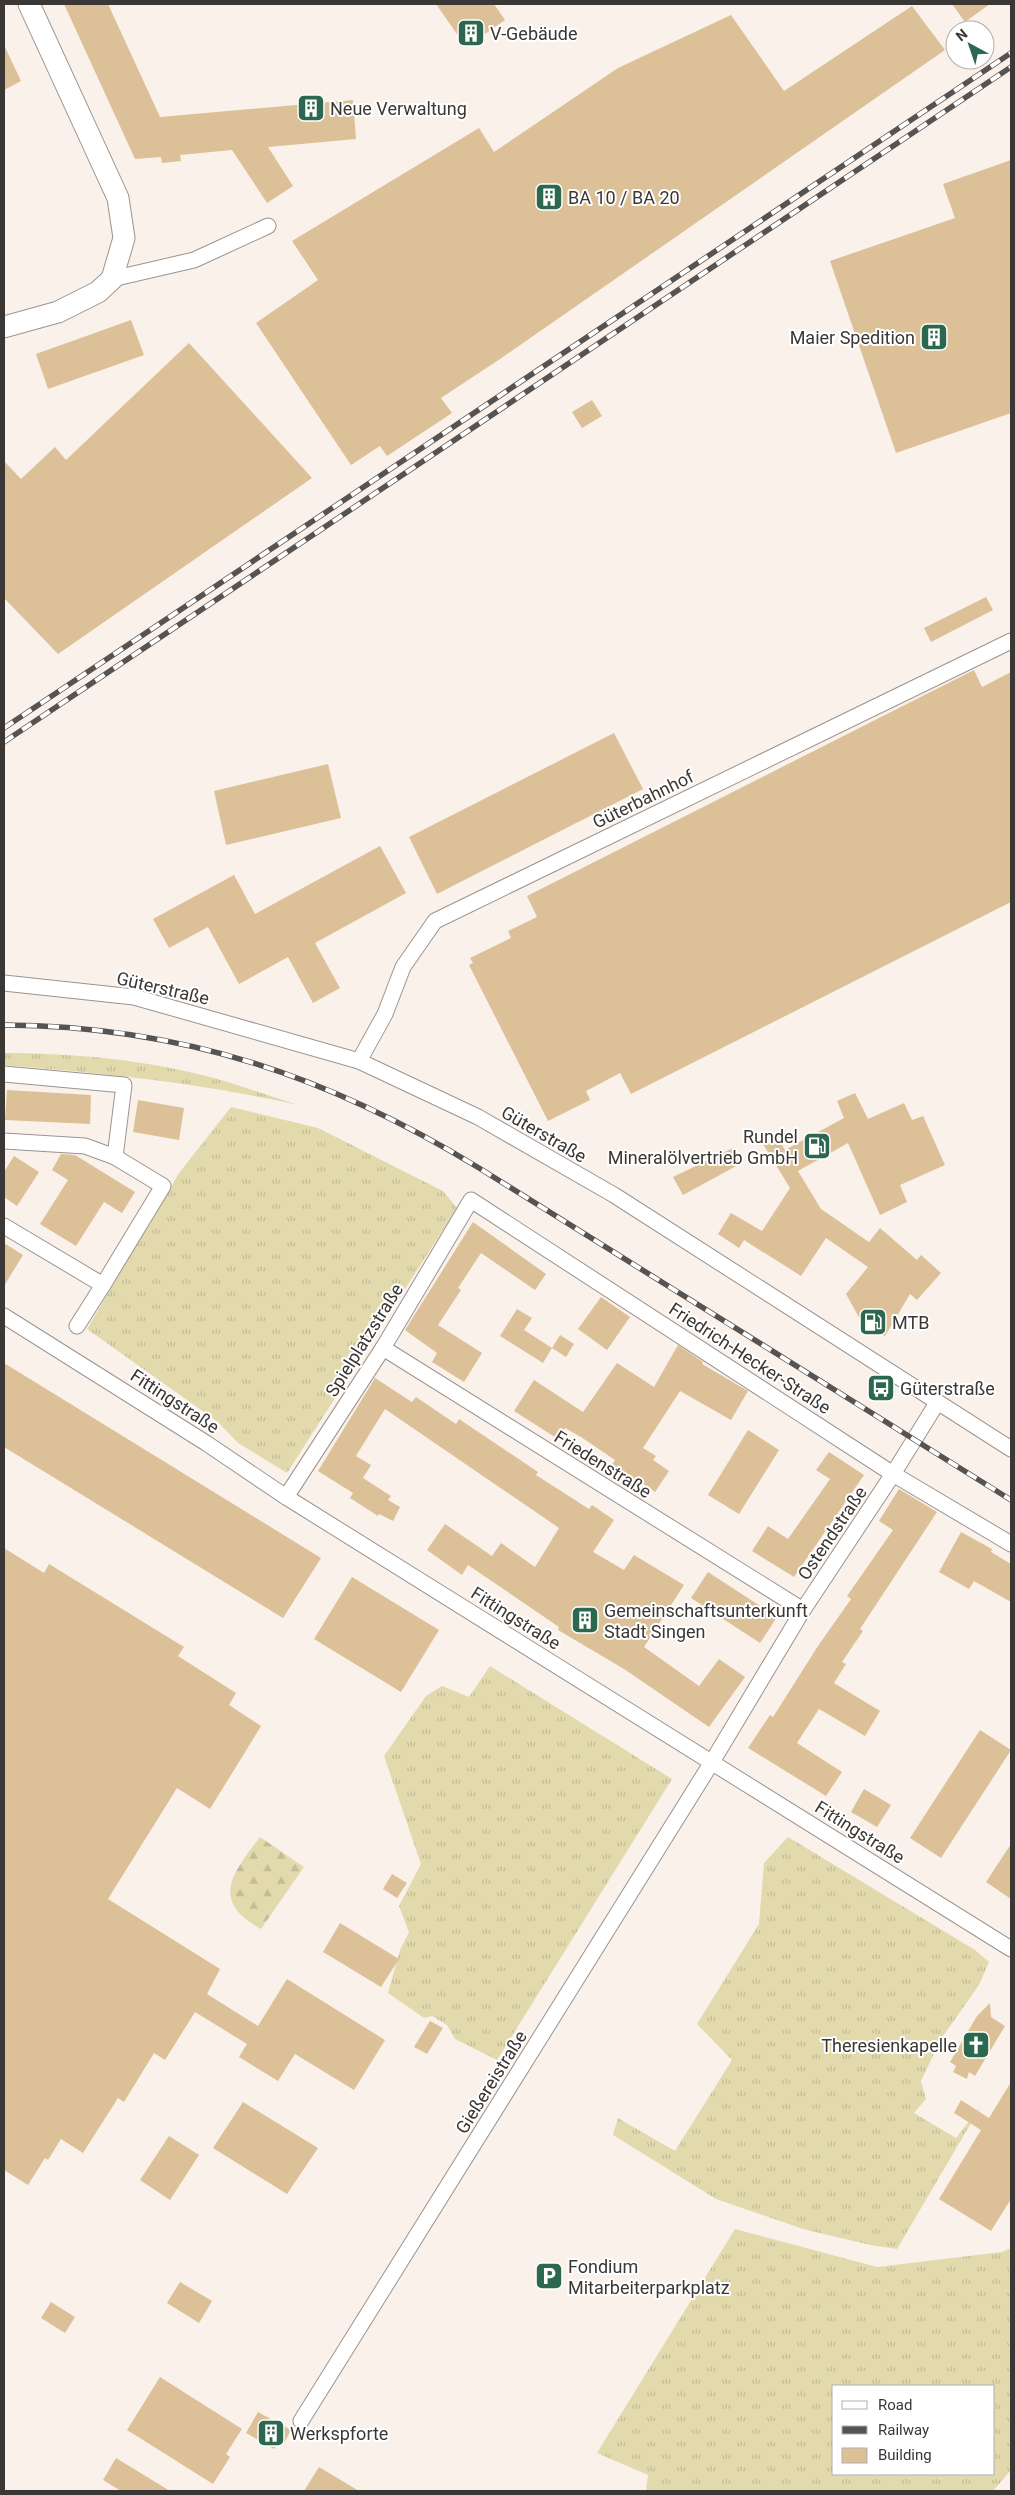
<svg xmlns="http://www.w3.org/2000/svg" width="1015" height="2495" font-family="Roboto,sans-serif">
	<defs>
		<pattern id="grass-tufts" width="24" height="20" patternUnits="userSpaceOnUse" patternTransform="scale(1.25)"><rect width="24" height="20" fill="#e2daad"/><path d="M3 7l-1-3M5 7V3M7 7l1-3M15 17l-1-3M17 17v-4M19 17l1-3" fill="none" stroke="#c3bc95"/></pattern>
		<pattern id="forest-firs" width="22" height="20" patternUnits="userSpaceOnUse" patternTransform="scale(1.25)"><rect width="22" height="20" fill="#e2daad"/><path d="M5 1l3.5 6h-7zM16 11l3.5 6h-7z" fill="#c3bc95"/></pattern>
	</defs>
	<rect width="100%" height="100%" fill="#faf1eb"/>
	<g fill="url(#grass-tufts)" fill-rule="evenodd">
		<path d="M4,1053C74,1053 147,1060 214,1078C242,1086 270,1096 298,1105C200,1083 103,1073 4,1065Z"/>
		<path d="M231,1107L318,1128L443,1191L457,1208L287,1473L238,1443L218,1422L87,1329L179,1173Z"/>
		<path d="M490,1666L672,1779L497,2060L455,2039L447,2025L432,2016L424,2018L388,1993L400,1950L409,1932L399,1906L421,1864L384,1756L426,1696L442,1686L469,1697Z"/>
		<path d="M788,1837L975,1950L989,1962L979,1985L941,2039L921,2081L926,2099L914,2113L956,2138L981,2106L897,2249L870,2245L803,2229L716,2199L613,2135L618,2118L675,2151L732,2060L697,2024L759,1924L764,1863Z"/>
		<path d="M735,2229L877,2267L1002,2252L1011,2248V2470L993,2491H646L648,2475L597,2453ZM994,2386V2474H834V2386Z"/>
	</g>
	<path fill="url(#forest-firs)" d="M260,1837L304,1867L261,1929C209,1901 233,1873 260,1837Z"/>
	<g fill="#dcc098">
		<path d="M64,4H108L160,117L353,100L356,139L268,147L293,186L267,203L232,150L180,155L181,161L162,163L161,157L135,159Z"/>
		<path d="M436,4H494L505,20L466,47Z"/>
		<path d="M952,4H990L965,22Z"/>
		<path d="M912,6L945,50L500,359L441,398L452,413L387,456L380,446L351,465L256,323L318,280L292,241L479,128L494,152L618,68L731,15L784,91Z"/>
		<path d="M4,45L21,81L4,90Z"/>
		<path d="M1011,160V413L896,453L830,261L955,218L943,184Z"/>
		<path d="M131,320L144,355L48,389L36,354Z"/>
		<path d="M189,343L312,478L58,654L4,598V461L21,479L55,447L66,460Z"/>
		<path d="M592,400L602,416L582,428L572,412Z"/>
		<path d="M986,597L993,610L931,642L924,628Z"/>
		<path d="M974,670L982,687L1011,672V902L631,1094L620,1073L586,1091L590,1100L548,1121L469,965L473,963L470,958L511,938L508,931L537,917L527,896Z"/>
		<path d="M614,733L643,789L437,894L409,837Z"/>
		<path d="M328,764L341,818L226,845L214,791Z"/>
		<path d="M380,846L406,893L315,943L340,988L313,1003L288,957L239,984L208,927L169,948L153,919L234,875L255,914Z"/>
		<path d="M7,1090L91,1095L90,1124L5,1120Z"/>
		<path d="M855,1093L868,1119L904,1103L912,1120L923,1116L945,1165L900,1185L907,1202L880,1215L848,1143L798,1171L821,1209L869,1242L880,1228L917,1260L921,1255L941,1273L917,1300L910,1294L885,1336L862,1323L846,1294L868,1267L826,1238L801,1276L744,1240L739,1248L718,1234L731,1213L762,1231L790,1188L763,1144L777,1136L785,1150L844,1118L837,1101Z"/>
		<path d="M138,1100L184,1108L179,1140L133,1132Z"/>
		<path d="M733,1148L740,1164L683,1195L673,1177Z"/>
		<path d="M61,1154L75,1155L135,1192L122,1213L104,1202L76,1246L40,1224L68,1180L52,1170Z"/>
		<path d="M14,1156L39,1172L17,1206L4,1197V1172Z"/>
		<path d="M473,1222L546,1274L535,1290L481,1253L458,1288L461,1290L438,1325L482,1353L464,1382L432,1362L437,1353L405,1330Z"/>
		<path d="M4,1243L23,1255L4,1286Z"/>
		<path d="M601,1297L630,1317L607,1350L578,1329Z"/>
		<path d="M517,1309L532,1318L524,1330L552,1348L543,1363L500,1336Z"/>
		<path d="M560,1335L574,1344L566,1357L552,1348Z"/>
		<path d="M678,1345L703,1362L702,1364L748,1391L731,1420L680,1391L643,1448L656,1456L653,1460L669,1471L655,1492L639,1481L636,1487L609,1469L615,1460L581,1437L565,1428L558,1439L514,1411L534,1380L583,1412L617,1363L654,1387Z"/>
		<path d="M4,1363L321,1558L283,1618L4,1447Z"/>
		<path d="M375,1378L412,1402L416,1397L456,1424L459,1419L538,1472L536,1475L589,1509L592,1505L614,1520L593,1552L624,1570L634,1555L684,1585L644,1647L699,1686L719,1659L745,1677L709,1727L624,1669L558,1630L559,1627L468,1565L462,1575L427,1550L445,1524L492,1556L501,1543L535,1567L559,1528L385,1409L356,1456L371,1465L363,1478L391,1496L388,1500L400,1507L393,1521L379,1514L378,1516L350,1498L353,1493L318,1471Z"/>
		<path d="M748,1430L779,1450L739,1514L708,1495Z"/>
		<path d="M829,1452L864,1475L794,1577L752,1551L768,1526L788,1539L830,1479L816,1470Z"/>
		<path d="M899,1489L937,1512L860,1629L863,1631L842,1662L846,1664L834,1683L880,1711L865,1736L819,1709L797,1743L842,1772L826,1796L748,1748L770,1715L773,1717L818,1646L851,1599L847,1596L893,1530L879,1521Z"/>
		<path d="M961,1532L992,1549L991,1552L1011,1564V1602L974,1581L969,1589L939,1572Z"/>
		<path d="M4,1548L44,1573L49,1564L184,1647L178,1656L236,1693L229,1705L261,1726L210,1809L177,1788L108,1899L220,1969L207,1994L258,2026L287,1979L385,2040L354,2090L295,2054L278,2081L239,2057L247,2044L195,2012L165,2060L154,2053L124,2102L118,2098L83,2153L61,2139L48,2160L45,2158L28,2185L4,2170Z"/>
		<path d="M708,1572L777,1617L760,1643L691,1598Z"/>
		<path d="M352,1577L439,1630L401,1692L314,1639Z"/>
		<path d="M980,1730L1011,1750L941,1858L910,1838Z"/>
		<path d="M864,1789L891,1805L877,1827L851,1812Z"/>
		<path d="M1011,1844V1899L986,1882Z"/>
		<path d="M392,1874L407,1883L397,1898L383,1889Z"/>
		<path d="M340,1923L399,1959L381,1987L323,1952Z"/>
		<path d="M990,2003L991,2017L1005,2026L975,2076L969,2072L967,2079L953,2072L956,2066L950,2062L977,2016Z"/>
		<path d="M430,2021L443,2028L427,2054L414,2047Z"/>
		<path d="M1011,2082V2199L991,2231L939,2199L981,2130L954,2113L961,2100L989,2118Z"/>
		<path d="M243,2102L318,2148L287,2194L213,2148Z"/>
		<path d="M169,2136L199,2155L170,2200L140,2180Z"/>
		<path d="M180,2282L212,2301L199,2323L167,2303Z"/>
		<path d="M51,2302L75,2317L65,2333L41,2318Z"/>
		<path d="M160,2377L242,2429L226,2454L230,2457L213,2484L127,2430Z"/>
		<path d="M258,2412L291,2430L284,2443L280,2441L274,2449L246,2433Z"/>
		<path d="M116,2458L170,2491H121L103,2480Z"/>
		<path d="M319,2467L359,2491H304Z"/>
	</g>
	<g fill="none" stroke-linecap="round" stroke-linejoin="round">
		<g stroke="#9c938e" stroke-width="17">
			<g id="street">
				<path d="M112,279L194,260L268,226"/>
				<path d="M4,983L134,997L359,1061L478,1117L614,1195L1011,1449"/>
				<path d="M359,1061L385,1014L403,967L435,921L1011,641"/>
				<path d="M4,1074L124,1085L115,1157L85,1146L4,1141"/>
				<path d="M4,1226L103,1285L77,1326"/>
				<path d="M103,1285L163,1186L115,1157"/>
				<path d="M4,1316L206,1443L286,1497L1011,1949"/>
				<path d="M383,1348L803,1610"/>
				<path d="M286,1497L383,1348L471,1200L893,1474L1011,1544"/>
				<path d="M301,2421L712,1762L803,1610L893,1474L937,1403"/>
			</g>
		</g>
		<g stroke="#9c938e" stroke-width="23">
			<path id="secondary" d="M4,327L58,312L98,292L112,279L124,238L118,198L29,4"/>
		</g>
		<use href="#street" stroke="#fff" stroke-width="15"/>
		<use href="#secondary" stroke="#fff" stroke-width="21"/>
		<g stroke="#575350" stroke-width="5.5">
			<g id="rail">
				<path d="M4,728L1011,53"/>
				<path d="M4,742L1011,67"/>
				<path d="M4,1025C181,1026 328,1076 479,1168L1011,1500"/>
			</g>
		</g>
		<use href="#rail" stroke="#fff" stroke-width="4" stroke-dasharray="11" stroke-linecap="butt"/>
	</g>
	<defs>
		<g id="building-square" transform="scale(1.4375)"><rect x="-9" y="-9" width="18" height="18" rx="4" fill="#2c6750" stroke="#fff"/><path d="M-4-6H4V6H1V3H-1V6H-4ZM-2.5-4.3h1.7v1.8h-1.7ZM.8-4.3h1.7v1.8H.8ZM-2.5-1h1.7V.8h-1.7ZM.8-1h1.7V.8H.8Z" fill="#fff"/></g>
		<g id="fuel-square" transform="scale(1.4375)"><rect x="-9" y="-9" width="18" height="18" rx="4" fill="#2c6750" stroke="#fff"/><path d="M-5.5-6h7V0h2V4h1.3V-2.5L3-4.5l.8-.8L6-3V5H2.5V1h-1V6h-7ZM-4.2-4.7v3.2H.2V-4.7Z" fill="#fff"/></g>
		<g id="bus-square" transform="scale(1.4375)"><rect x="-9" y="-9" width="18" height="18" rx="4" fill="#2c6750" stroke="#fff"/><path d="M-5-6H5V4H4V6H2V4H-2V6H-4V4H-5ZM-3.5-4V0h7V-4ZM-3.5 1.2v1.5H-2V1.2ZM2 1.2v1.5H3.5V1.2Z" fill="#fff"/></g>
		<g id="church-square" transform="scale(1.4375)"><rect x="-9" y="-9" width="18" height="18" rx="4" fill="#2c6750" stroke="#fff"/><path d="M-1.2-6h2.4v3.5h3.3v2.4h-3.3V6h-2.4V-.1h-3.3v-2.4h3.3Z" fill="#fff"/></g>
		<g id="parking-square" transform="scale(1.4375)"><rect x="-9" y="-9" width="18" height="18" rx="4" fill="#2c6750" stroke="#fff"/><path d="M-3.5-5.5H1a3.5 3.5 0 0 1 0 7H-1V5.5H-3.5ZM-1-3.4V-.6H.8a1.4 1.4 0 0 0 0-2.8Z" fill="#fff"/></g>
	</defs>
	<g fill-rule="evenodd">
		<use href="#building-square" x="471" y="33"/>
		<use href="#building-square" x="311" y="108"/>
		<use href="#building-square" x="549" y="197"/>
		<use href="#building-square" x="934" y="337"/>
		<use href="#fuel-square" x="817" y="1146"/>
		<use href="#fuel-square" x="873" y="1322"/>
		<use href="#bus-square" x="881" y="1388"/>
		<use href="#building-square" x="585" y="1620"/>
		<use href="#church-square" x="976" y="2045"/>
		<use href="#parking-square" x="549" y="2276"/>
		<use href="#building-square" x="271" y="2433"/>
	</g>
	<g text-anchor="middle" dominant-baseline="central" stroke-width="4" stroke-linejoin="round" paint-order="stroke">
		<g font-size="18" fill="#3a3734" stroke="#fff" text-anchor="start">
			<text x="490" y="33">V-Gebäude</text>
			<text x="330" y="108">Neue Verwaltung</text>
			<text x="568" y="197">BA 10 / BA 20</text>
			<text x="915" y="337" text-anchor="end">Maier Spedition</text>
			<text x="798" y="1136" text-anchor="end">Rundel<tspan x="798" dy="21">Mineralölvertrieb GmbH</tspan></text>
			<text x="892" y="1322">MTB</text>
			<text x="900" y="1388">Güterstraße</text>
			<text x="604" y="1610">Gemeinschaftsunterkunft<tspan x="604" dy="21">Stadt Singen</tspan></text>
			<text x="957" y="2045" text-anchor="end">Theresienkapelle</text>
			<text x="568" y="2266">Fondium<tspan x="568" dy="21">Mitarbeiterparkplatz</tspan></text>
			<text x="290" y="2433">Werkspforte</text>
		</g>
		<g font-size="18" fill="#3a3734" stroke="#fff">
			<text transform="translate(643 799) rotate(-26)">Güterbahnhof</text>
			<text transform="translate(163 988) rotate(13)">Güterstraße</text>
			<text transform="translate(544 1134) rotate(30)">Güterstraße</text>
			<text transform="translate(364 1340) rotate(-58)">Spielplatzstraße</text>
			<text transform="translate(750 1358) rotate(33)">Friedrich-Hecker-Straße</text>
			<text transform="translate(175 1401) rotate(33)">Fittingstraße</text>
			<text transform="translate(603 1464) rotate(32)">Friedenstraße</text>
			<text transform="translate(832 1533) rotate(-56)">Ostendstraße</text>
			<text transform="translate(516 1618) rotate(32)">Fittingstraße</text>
			<text transform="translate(860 1832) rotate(32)">Fittingstraße</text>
			<text transform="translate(491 2082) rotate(-58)">Gießereistraße</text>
		</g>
	</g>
	<rect width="1015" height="2495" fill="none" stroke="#3a3734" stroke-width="10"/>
	<rect x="832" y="2385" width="162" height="90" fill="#ffffff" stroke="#b0afae"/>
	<rect x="842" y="2401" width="25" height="8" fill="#ffffff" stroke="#b0afae"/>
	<text x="878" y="2410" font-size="15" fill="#3a3734">Road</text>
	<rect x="842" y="2426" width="25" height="8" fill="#575350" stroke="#b0afae"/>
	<text x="878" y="2435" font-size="15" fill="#3a3734">Railway</text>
	<rect x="842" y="2448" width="25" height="15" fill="#dcc098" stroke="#b0afae"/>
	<text x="878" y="2460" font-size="15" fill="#3a3734">Building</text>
	<g transform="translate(970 45) rotate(320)"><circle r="24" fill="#ffffff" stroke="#b0afae"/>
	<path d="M0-4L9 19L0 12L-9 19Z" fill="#2c6750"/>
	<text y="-8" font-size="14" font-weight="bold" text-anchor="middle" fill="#3a3734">N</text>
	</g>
</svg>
